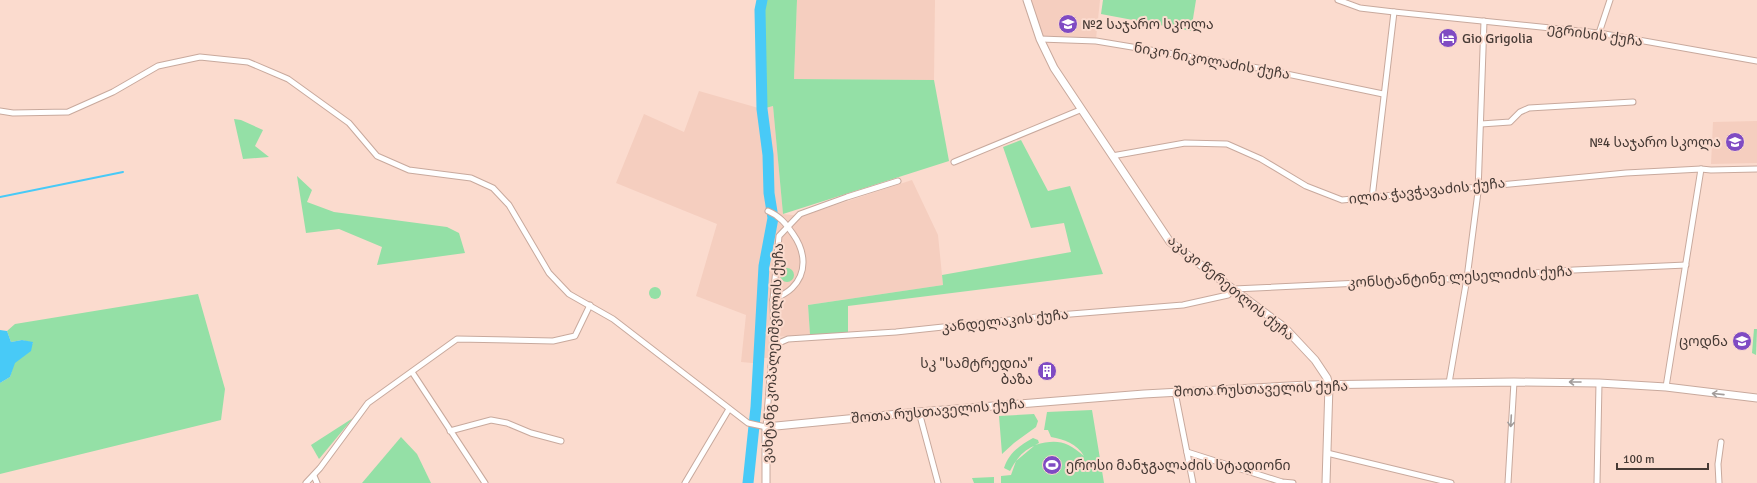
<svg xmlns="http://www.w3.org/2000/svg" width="1757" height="483" font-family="Signika,'Noto Sans Georgian',sans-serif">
	<rect width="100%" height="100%" fill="#fbdbce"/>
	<g fill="#f5cebf">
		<path d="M797,0H935L934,80L794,79Z"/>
		<path d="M1030,0H1100L1096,39L1044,37Z"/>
		<path d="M699,91L762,109L773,106L783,214L802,216L912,180L938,235L943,285L808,305L810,335L771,337L769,358H763V364L741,362L746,315L696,296L717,224L616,183L644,114L684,132Z"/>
		<path d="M1757,121V163L1711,164L1713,122Z"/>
	</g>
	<g fill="#94e0a6">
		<path d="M762,0H797L794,79L934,80L949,161L783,214L773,106L762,109L760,10Z"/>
		<path d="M1103,0H1196L1191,31L1101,14Z"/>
		<path d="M234,119L241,120L263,130L255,146L269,157L243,159Z"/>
		<path d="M1021,140L1048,191L1070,186L1103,274L848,306V333L810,335L808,305L943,285L942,275L1071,252L1064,223L1031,228L1003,147Z"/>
		<path d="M297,176L312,190L307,202L334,212L447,227L459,233L465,253L377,265L382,247L339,229L306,233Z"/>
		<circle cx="787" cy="275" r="7"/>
		<circle cx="655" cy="293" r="6"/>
		<path d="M198,294L225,389L221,420L0,474V383L10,377L14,363L33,343L22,340L11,342L7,331L15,324Z"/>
		<path d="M1754,329H1757L1756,355L1752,353Z"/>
		<path d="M1092,410L1104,483H1001V476L1011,475L1016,461L1034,446C1022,451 1016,460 1010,471L1004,468C1009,453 1019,446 1033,438L1038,440L1039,443L1035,445C1057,439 1066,441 1084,456C1077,444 1064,439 1051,437L1048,430H1044L1047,412Z"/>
		<path d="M1034,414L1038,421L1036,427L1014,443L1002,454L999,416Z"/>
		<path d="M353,418L319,459L311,445Z"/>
		<path d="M401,437L417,454L431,483H362Z"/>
		<path d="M994,477V483H974L972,478Z"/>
	</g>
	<path fill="#48caf7" d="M0,330L7,331L11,342L22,340L33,342L31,351L15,363L10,377L0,383Z"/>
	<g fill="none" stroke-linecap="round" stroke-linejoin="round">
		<path stroke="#48caf7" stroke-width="2" d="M0,197L123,172"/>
		<path stroke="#48caf7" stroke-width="11" d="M748,483L756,407L764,266L773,218L769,193L768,155L762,109L760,10L762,0"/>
		<g stroke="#c8a99d" stroke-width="7">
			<g id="street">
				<path d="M1338,0L1360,8L1394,12L1599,33L1757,61"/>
				<path d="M1599,33L1610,0"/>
				<path d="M1040,39L1096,41L1258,68L1383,94"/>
				<path d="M0,111L13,113L68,112L113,92L158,66L200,57L248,62L288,79L349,123L377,156L409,170L471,178L493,188L509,205L549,273L569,294L613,319L748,423L766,427L771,365L774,345L773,300L779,236L800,214L847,197L898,181"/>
				<path d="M1481,124L1510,122L1520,112L1529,108L1633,102"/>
				<path d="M1112,156L1185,143L1227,144L1261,159L1306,186L1342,200L1626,173L1701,169L1711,170L1757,169"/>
				<path d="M954,162L1080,110"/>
				<path d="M1372,198L1394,12"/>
				<path d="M768,211C780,216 786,224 793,234C805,251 808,272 792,288C787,293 779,297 773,300"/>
				<path d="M774,345L788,339L896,332L1046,316L1183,305L1228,295L1234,289L1467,278L1574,270L1686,265"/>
				<path d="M412,372L485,483"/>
				<path d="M1449,383L1467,278L1478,192L1484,21"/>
				<path d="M1666,387L1701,169"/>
				<path d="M1175,392L1193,483"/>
				<path d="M919,412L938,483"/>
				<path d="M450,431L491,420L507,423L531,433L561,441"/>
				<path d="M1187,452L1282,482L1293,483"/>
				<path d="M1327,453L1451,483"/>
				<path d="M314,476L317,483"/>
				<path d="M306,483L320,468L368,403L457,339L553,341L575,336L590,305"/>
				<path d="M685,483L729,409"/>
				<path d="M1508,483L1514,382"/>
				<path d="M1597,483L1599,383"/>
				<path d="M1719,483L1718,464L1721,442"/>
			</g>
		</g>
		<g stroke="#c8a99d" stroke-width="9">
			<g id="secondary">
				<path d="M1027,0L1040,39L1054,68L1170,242L1284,327L1315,360L1327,378L1329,385L1326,483"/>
				<path d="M766,483V427L919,412L1144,394L1307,385L1514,382L1599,383L1666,387L1757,398"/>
			</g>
		</g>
		<use href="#street" stroke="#fff" stroke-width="5"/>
		<use href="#secondary" stroke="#fff" stroke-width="7"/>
	</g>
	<defs><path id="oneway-shaft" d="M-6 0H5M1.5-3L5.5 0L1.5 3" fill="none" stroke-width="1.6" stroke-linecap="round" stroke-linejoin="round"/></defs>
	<g stroke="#a29c9a">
		<use href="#oneway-shaft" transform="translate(1575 382) rotate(-180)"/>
		<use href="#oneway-shaft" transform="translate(1718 394) rotate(-174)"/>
		<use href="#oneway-shaft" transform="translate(1511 421) rotate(93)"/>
	</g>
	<defs>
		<g id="school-disc" transform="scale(1)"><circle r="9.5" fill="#7f4bc3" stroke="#fbdbce"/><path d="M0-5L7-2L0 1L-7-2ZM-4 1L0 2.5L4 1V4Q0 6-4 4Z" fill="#fff"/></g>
		<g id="hotel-disc" transform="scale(1)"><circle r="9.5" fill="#7f4bc3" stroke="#fbdbce"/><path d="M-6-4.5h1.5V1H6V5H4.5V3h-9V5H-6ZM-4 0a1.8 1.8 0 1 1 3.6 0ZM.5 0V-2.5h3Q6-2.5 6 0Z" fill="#fff"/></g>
		<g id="building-disc" transform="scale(1)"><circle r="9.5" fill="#7f4bc3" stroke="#fbdbce"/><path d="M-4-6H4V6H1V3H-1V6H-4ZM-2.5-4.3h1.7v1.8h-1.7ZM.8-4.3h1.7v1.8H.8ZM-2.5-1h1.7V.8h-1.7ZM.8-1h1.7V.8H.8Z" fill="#fff"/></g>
		<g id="stadium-disc" transform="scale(1)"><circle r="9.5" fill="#7f4bc3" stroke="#fbdbce"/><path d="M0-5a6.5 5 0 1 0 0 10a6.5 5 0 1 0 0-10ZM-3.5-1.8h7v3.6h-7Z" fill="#fff"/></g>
	</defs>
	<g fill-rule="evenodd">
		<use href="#school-disc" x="1068" y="24"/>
		<use href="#hotel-disc" x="1448" y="38"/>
		<use href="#school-disc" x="1735" y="142"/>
		<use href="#school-disc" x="1742" y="341"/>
		<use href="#building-disc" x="1047" y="371"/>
		<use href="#stadium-disc" x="1052" y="465"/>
	</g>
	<g text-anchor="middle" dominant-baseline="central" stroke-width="4" stroke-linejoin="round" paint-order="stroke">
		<g font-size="14" fill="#463a35" stroke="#fbdbce" text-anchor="start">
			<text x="1082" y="24">№2 საჯარო სკოლა</text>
			<text x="1462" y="38">Gio Grigolia</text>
			<text x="1721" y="142" text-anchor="end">№4 საჯარო სკოლა</text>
			<text x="1728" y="341" text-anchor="end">ცოდნა</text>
			<text x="1033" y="363" text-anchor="end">სკ "სამტრედია"<tspan x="1033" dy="16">ბაზა</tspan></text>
			<text x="1066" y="465">ეროსი მანჯგალაძის სტადიონი</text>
		</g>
		<g font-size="14" fill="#463a35" stroke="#fbdbce">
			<text transform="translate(1595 35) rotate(8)">ეგრისის ქუჩა</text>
			<text transform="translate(1212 61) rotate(10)">ნიკო ნიკოლაძის ქუჩა</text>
			<text transform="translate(1427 191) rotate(-6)">ილია ჭავჭავაძის ქუჩა</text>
			<text transform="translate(1460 277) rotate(-3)">კონსტანტინე ლესელიძის ქუჩა</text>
			<text transform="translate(1231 288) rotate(39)">აკაკი წერეთლის ქუჩა</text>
			<text transform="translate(1005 321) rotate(-6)">კანდელაკის ქუჩა</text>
			<text transform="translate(773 353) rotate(-87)">ვახტანგ კოპალეიშვილის ქუჩა</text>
			<text transform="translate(1261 389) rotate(-2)">შოთა რუსთაველის ქუჩა</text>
			<text transform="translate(938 411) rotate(-5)">შოთა რუსთაველის ქუჩა</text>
		</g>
	</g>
	<path d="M1617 463v6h91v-6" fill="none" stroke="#463a35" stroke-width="2"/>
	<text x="1623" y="463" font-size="12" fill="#463a35" stroke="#fbdbce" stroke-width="3" paint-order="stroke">100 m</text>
</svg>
